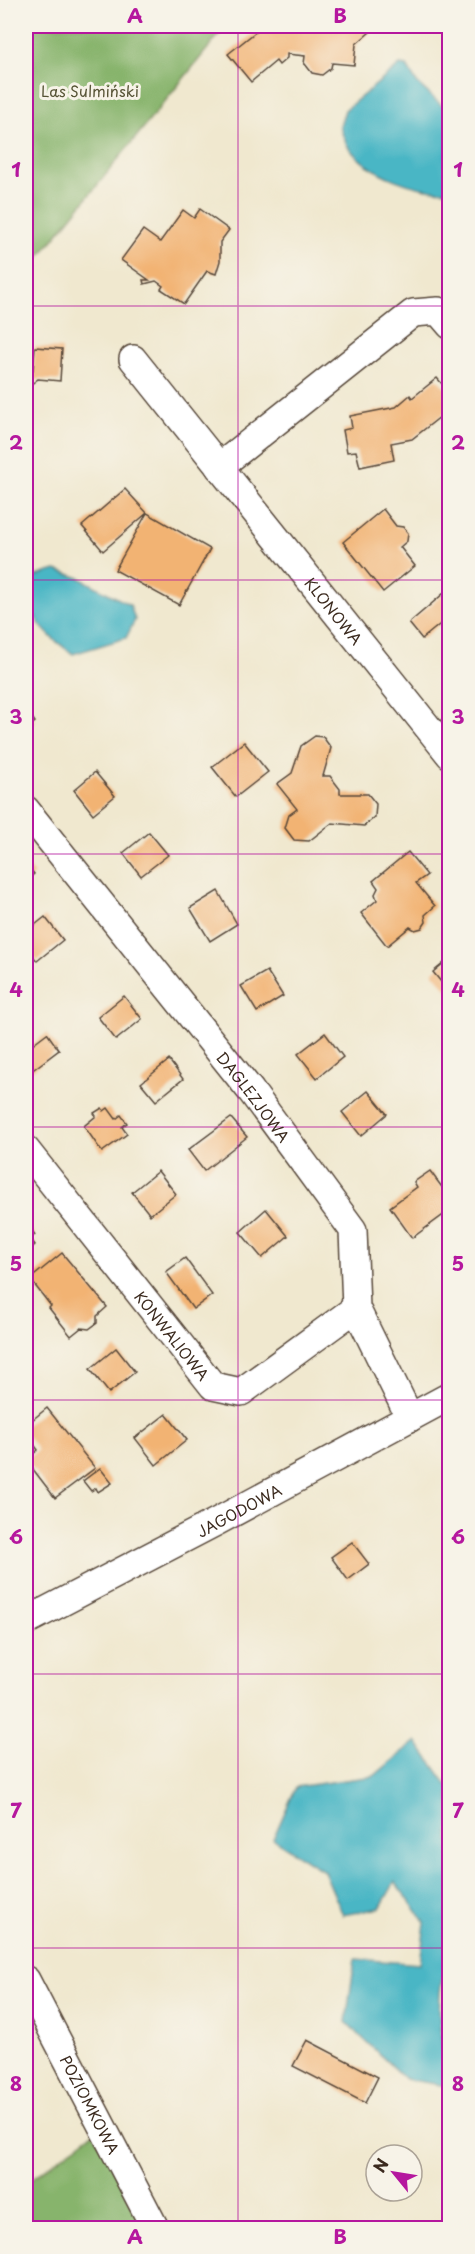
<svg xmlns="http://www.w3.org/2000/svg" width="475" height="2254" font-family="'Playpen Sans',sans-serif">
	<rect width="100%" height="100%" fill="#f7f3e8"/>
	<filter id="ink" filterUnits="userSpaceOnUse"><feTurbulence type="fractalNoise" baseFrequency=".0167" numOctaves="2"/><feDisplacementMap in="SourceGraphic" scale="12" xChannelSelector="R" yChannelSelector="G"/><feConvolveMatrix kernelMatrix="1 2 1 2 8 2 1 2 1" color-interpolation-filters="sRGB"/></filter>
	<filter id="wash" filterUnits="userSpaceOnUse"><feTurbulence type="fractalNoise" baseFrequency=".008" numOctaves="4" result="noise"/><feDisplacementMap in="SourceGraphic" scale="24" xChannelSelector="R" yChannelSelector="G"/><feGaussianBlur stdDeviation="1.35" result="paint"/><feColorMatrix in="noise" values="0 0 0 0 0 0 0 0 0 0 0 0 0 0 0 0 0 1.4 0 .05"/><feComposite in="paint" operator="in"/></filter>
	<g filter="url(#wash)">
		<rect width="100%" height="100%" fill="#f0e8cf"/>
		<g fill="#87b46c" stroke="#616f45" stroke-width="1.5">
			<path d="M26,26H226L26,273Z"/>
			<path d="M94,2132L145,2228H26V2183Z"/>
		</g>
		<g fill="#49b6c5" stroke="#427072" stroke-width="1.5">
			<path d="M400,65L407,66L417,83L449,112V191C416,191 370,175 349,148C345,142 342,133 340,126L345,110Z"/>
			<path d="M56,570L80,578L130,605L135,620L126,638L73,654C58,643 44,633 35,617L26,615V579Z"/>
			<path d="M416,1741L449,1788L450,1953C431,1995 442,2042 448,2086L405,2079L346,2022L355,1959L420,1964L425,1922L395,1882L380,1908L343,1915L324,1871L273,1839L296,1787L374,1776Z"/>
		</g>
		<g id="blocks">
			<g fill="#f2b373">
				<path d="M263,26H377L356,44L354,65L332,63L331,68L322,75L312,73L305,64H304L305,56L287,54V58L279,65L276,61L251,82L228,54Z"/>
				<path d="M200,209L229,230L220,242V261L216,274L207,271L184,304L161,289L163,286L156,281L144,284L143,280H149L121,260L143,230L160,242L183,210L194,218Z"/>
				<path d="M35,347L62,349L60,381L38,379L26,388V374L33,370Z"/>
				<path d="M437,378L450,393V409L412,439L391,443L394,460L360,467L356,451L347,452L343,430L352,428L350,416L396,407L410,395L412,398Z"/>
				<path d="M125,489L147,513L210,549L179,605L115,570L147,513L103,551L82,526Z"/>
				<path d="M383,509L396,526L403,527L408,533L407,541L400,547L415,566L383,592L343,542Z"/>
				<path d="M450,588V616L422,639L409,623Z"/>
				<path d="M26,709L35,722L26,729Z"/>
				<path d="M315,736L323,737L331,748L323,776H330L340,789V794H368L376,804L375,817L364,826L332,823L309,841L294,840L285,828L289,815L297,809L277,784L292,773L301,746Z"/>
				<path d="M244,742L268,772L236,797L212,767Z"/>
				<path d="M95,772L115,796L93,814L74,790Z"/>
				<path d="M149,832L168,855L141,876L123,853Z"/>
				<path d="M408,852L427,875L416,883L435,906L425,915L426,922L422,928L415,930L410,927L387,946L361,913L377,900L375,894L378,888L373,881Z"/>
				<path d="M26,864L34,874L26,881Z"/>
				<path d="M218,891L237,924L210,941L190,908Z"/>
				<path d="M45,917L63,940L37,961L26,947V932Z"/>
				<path d="M450,958V993L433,972Z"/>
				<path d="M267,971L283,996L257,1012L241,986Z"/>
				<path d="M124,996L142,1019L116,1040L98,1017Z"/>
				<path d="M47,1033L59,1050L30,1072L26,1066V1049Z"/>
				<path d="M325,1033L343,1057L317,1078L298,1054Z"/>
				<path d="M169,1060L183,1079L156,1101L141,1083Z"/>
				<path d="M368,1091L387,1114L361,1136L342,1112Z"/>
				<path d="M102,1108L104,1111L108,1108L116,1119L121,1115L127,1123L122,1127L127,1134L102,1152L84,1126L96,1116L94,1113Z"/>
				<path d="M231,1118L247,1137L204,1171L188,1150Z"/>
				<path d="M158,1171L176,1194L150,1215L132,1192Z"/>
				<path d="M430,1171L450,1198V1210L412,1238L390,1207L417,1187L414,1182Z"/>
				<path d="M266,1209L288,1236L262,1258L240,1232Z"/>
				<path d="M27,1223L35,1235L30,1238L35,1245L26,1253Z"/>
				<path d="M62,1253L107,1307L97,1316V1323L89,1329L81,1328L71,1336L49,1308L51,1306L30,1279Z"/>
				<path d="M185,1258L212,1295L193,1309L166,1272Z"/>
				<path d="M116,1348L135,1372L109,1393L90,1369Z"/>
				<path d="M47,1408L95,1468L55,1498L26,1460L38,1450L26,1434V1425Z"/>
				<path d="M166,1414L187,1440L156,1465L135,1438Z"/>
				<path d="M100,1468L112,1483L98,1492L96,1488L91,1491L83,1481Z"/>
				<path d="M352,1542L369,1564L348,1580L331,1557Z"/>
				<path d="M307,2040L378,2077L365,2103L293,2066Z"/>
			</g>
		</g>
	</g>
	<g filter="url(#ink)">
		<use href="#blocks" fill-opacity="0" stroke="#564639" stroke-width="1.5"/>
		<g fill="none" stroke-linecap="round" stroke-linejoin="round">
			<g stroke="#564639" stroke-width="30">
				<g id="street">
					<path id="s1" d="M133,359L450,755"/>
					<path d="M219,467L413,313L438,311L450,325"/>
					<path id="s2" d="M26,810L251,1091L353,1230L356,1308L410,1418"/>
					<path id="s3" d="M26,1150L213,1386L241,1392L356,1308"/>
					<path id="s4" d="M26,1621L216,1522L450,1396"/>
					<path id="s5" d="M26,1980L155,2228"/>
				</g>
			</g>
			<use href="#street" stroke="#fff" stroke-width="27"/>
		</g>
	</g>
	<path fill="none" stroke="#b5179e" stroke-width="1.5" stroke-opacity="0.55" d="M238,26V2228M26,306H450M26,580H450M26,854H450M26,1127H450M26,1400H450M26,1674H450M26,1948H450"/>
	<g text-anchor="middle" dominant-baseline="central" stroke-width="6" stroke-linejoin="round" paint-order="stroke">
		<g font-size="15" fill="#575436" stroke="#f7f3e8">
			<text x="90" y="90">Las Sulmiński</text>
		</g>
		<g font-size="15" fill="#3b2a1e" stroke="#f7f3e8">
			<text stroke="none"><textPath href="#s1" startOffset="322">KLONOWA</textPath></text>
			<text stroke="none"><textPath href="#s2" startOffset="366">DAGLEZJOWA</textPath></text>
			<text stroke="none"><textPath href="#s3" startOffset="236">KONWALIOWA</textPath></text>
			<text stroke="none"><textPath href="#s4" startOffset="240">JAGODOWA</textPath></text>
			<text stroke="none"><textPath href="#s5" startOffset="140">POZIOMKOWA</textPath></text>
		</g>
	</g>
	<rect width="475" height="2254" fill="none" stroke="#f7f3e8" stroke-width="66"/>
	<g transform="translate(394 2173) rotate(300)"><circle r="28" fill="#f7f3e8" stroke="#aca397" stroke-width="1.5"/>
	<path d="M0-4.5L10 22L0 15L-10 22Z" fill="#b5179e"/>
	<text y="-9" font-size="16" font-weight="bold" text-anchor="middle" fill="#3b2a1e">N</text>
	</g>
	<rect x="33" y="33" width="409" height="2188" fill="none" stroke="#b5179e" stroke-width="2"/>
	<g font-size="20" text-anchor="middle" font-weight="bold" fill="#b5179e">
		<text x="135" y="23">A</text>
		<text x="340" y="23">B</text>
		<text x="16" y="177">1</text>
		<text x="458" y="177">1</text>
		<text x="16" y="450">2</text>
		<text x="458" y="450">2</text>
		<text x="16" y="724">3</text>
		<text x="458" y="724">3</text>
		<text x="16" y="997">4</text>
		<text x="458" y="997">4</text>
		<text x="16" y="1271">5</text>
		<text x="458" y="1271">5</text>
		<text x="16" y="1544">6</text>
		<text x="458" y="1544">6</text>
		<text x="16" y="1818">7</text>
		<text x="458" y="1818">7</text>
		<text x="16" y="2091">8</text>
		<text x="458" y="2091">8</text>
		<text x="135" y="2244">A</text>
		<text x="340" y="2244">B</text>
	</g>
</svg>
